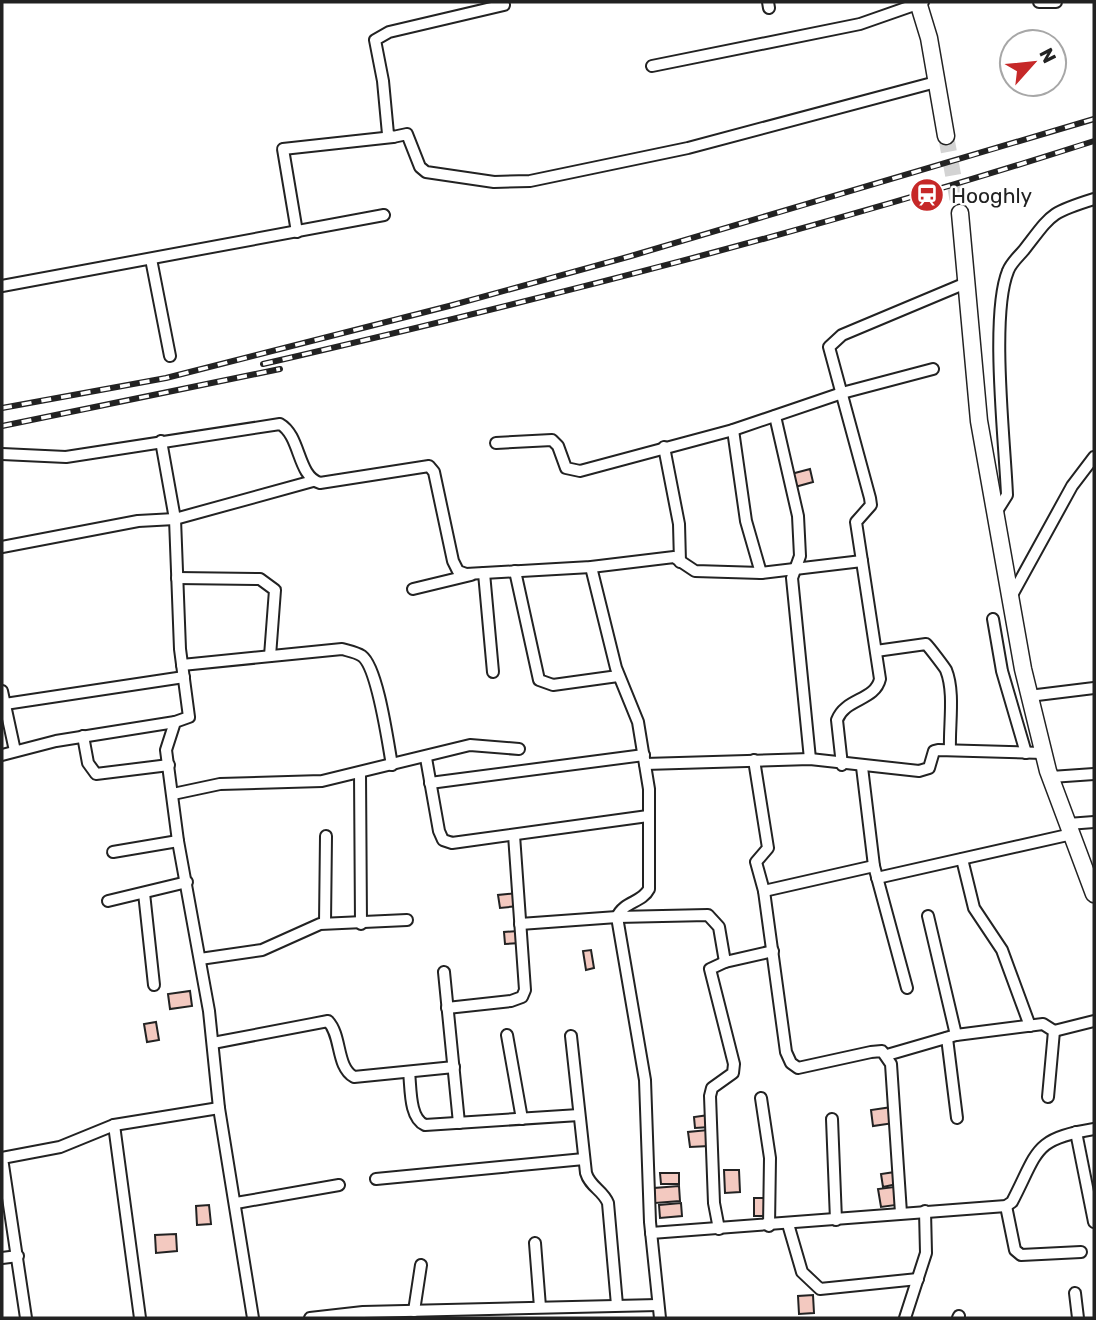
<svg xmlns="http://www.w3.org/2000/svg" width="1096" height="1320" font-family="Rubik,sans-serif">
	<rect width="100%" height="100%" fill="#fff"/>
	<g fill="#f3c9c0" stroke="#222" stroke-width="2">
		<path d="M810,469L813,482L795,487L791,474Z"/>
		<path d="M517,893L518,906L500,908L498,895Z"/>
		<path d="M518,931L520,943L505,944L504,932Z"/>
		<path d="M591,950L594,968L586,970L583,951Z"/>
		<path d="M190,991L192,1006L170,1009L168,994Z"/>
		<path d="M156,1022L159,1040L147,1042L144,1024Z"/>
		<path d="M892,1107L894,1123L873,1126L871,1110Z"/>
		<path d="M709,1115L710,1127L695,1128L694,1117Z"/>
		<path d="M708,1130L709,1146L690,1147L688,1132Z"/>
		<path d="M724,1170H739L740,1192L725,1193Z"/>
		<path d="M895,1172L897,1184L883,1187L881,1174Z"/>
		<path d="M660,1173H679V1184H661Z"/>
		<path d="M679,1186L680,1201L655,1203L654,1188Z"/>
		<path d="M894,1187L896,1205L881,1207L878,1189Z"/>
		<rect x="754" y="1198" width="12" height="18"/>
		<path d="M681,1203L682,1216L660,1218L659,1205Z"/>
		<path d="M209,1205L211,1224L197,1225L196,1206Z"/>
		<path d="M176,1234L177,1251L156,1253L155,1235Z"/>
		<path d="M813,1295L814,1313L799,1314L798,1296Z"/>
	</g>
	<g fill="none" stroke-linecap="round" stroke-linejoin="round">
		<path stroke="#d3d3d3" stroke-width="16" stroke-dasharray="16 8" stroke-linecap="butt" d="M946,136L960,213"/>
		<g stroke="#222" stroke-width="14">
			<g id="street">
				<path d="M768,2L769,8"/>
				<path d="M1039,2H1056"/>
				<path d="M504,5L389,32L375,40L383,81L388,134L393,137L407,134L420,167L426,172L494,182L530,181L688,148L936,82"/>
				<path d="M652,66L860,24L923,2"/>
				<path d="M297,232L283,149L393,137"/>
				<path d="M151,259L170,356"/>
				<path d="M2,286L384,215"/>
				<path d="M775,416L798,516L800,556L792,578L810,759"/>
				<path d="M733,430L746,521L761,573"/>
				<path d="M161,441L175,519L180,649L189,717L175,722L166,750L178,841L209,1011L219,1108L253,1318"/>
				<path d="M496,443L552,440L558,446L566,468L580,471L733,430L842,393L933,369"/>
				<path d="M664,447L679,524L680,562"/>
				<path d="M2,454L66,457L280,424C301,436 297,476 320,483L429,466L434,472L453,561L458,571L466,574L591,567L674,557L695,571L761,573L862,561"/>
				<path d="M997,511L1007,495C1005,444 990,315 1008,271C1011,263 1018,257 1024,250C1052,214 1049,213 1094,199"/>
				<path d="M2,547L138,521L175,519L313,481"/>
				<path d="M591,567L616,668L638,722L649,789V889C642,903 624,901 617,917L645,1080L650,1222L660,1318"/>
				<path d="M515,571L539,680L553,685L618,676"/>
				<path d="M484,573L493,672"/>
				<path d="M177,578L260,579L275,590L270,656"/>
				<path d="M413,589L471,575"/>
				<path d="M1011,597L1072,486L1094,457"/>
				<path d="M993,619L1002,671L1026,753"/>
				<path d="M876,651L926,644C930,648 945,668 946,670C955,692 949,725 950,749"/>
				<path d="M182,665L342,649C349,651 356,652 362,656C378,668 388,744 392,765"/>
				<path d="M2,691L15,751"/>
				<path d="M1029,696L1094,688"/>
				<path d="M5,704L184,677"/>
				<path d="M83,736L88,763L96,774L169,765"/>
				<path d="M2,755L56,741L175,722"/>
				<path d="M426,758L439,831L443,840L452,843L648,816"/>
				<path d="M754,760L768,848L756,862L764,891L786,1052L791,1063L798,1068L871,1052L882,1051L891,1064L901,1213"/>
				<path d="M645,764L810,759L919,771L929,768L934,751L938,750L1044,753"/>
				<path d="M842,765L837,720C845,698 875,701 880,679L856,522L871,505L870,498L829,347L842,335L966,283"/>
				<path d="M862,767L874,866L907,988"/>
				<path d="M360,773L361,924"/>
				<path d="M1051,777L1094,774"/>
				<path d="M430,783L644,755"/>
				<path d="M173,794L220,784L322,781L470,745L519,749"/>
				<path d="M1068,824L1094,822"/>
				<path d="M113,852L178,841"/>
				<path d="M962,859L974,908L1002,950L1030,1026"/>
				<path d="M877,878L1072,834"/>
				<path d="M764,891L874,866"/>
				<path d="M144,893L154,985"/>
				<path d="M108,901L187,882"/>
				<path d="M928,916L956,1035"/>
				<path d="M325,923L326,836"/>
				<path d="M520,924L617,917L708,915L719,927L725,962"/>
				<path d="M200,959L262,950L320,924L407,920"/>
				<path d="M444,972L459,1123"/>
				<path d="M447,1008L511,1001L522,997L525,990L514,835"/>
				<path d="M1054,1031L1094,1021"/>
				<path d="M507,1035L522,1119"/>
				<path d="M571,1036L586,1173C590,1187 603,1190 608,1203L617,1305"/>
				<path d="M947,1038L957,1118"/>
				<path d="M213,1043L328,1021C342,1036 336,1067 354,1077L454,1067"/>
				<path d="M887,1055L956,1035L1043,1024L1054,1031L1048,1097"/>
				<path d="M409,1072C411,1088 409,1118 425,1125L579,1115"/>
				<path d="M761,1098L770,1158L769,1226"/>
				<path d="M832,1119L836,1220"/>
				<path d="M114,1125L140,1318"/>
				<path d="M1076,1132L1094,1222"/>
				<path d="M376,1179L584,1159"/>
				<path d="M236,1203L339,1185"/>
				<path d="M1006,1206L1015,1250L1021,1255L1081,1252"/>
				<path d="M788,1224L802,1272L820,1289L918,1279"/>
				<path d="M719,1229L714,1203L710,1096L712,1088L733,1073L734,1064L710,969L725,962L773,951"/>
				<path d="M651,1233L1006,1206L1012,1202C1039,1150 1033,1139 1094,1129"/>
				<path d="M535,1243L540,1307"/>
				<path d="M2,1258L18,1256"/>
				<path d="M1075,1293L1078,1318"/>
				<path d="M414,1311L421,1265"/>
				<path d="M26,1318L2,1158L60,1147L114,1125L219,1108"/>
				<path d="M310,1318L363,1312L658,1305"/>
				<path d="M905,1318L926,1253L925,1211"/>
				<path d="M958,1318L959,1316"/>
			</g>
		</g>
		<g stroke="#222" stroke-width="19">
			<g id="secondary">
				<path d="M918,2L929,38L946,136"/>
				<path d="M960,213L979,421L1023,669L1048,771L1094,894"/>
			</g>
		</g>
		<use href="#street" stroke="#fff" stroke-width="10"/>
		<use href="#secondary" stroke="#fff" stroke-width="16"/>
		<g stroke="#222" stroke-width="6">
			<g id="rail">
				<path d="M263,364C543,299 820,229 1094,141"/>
				<path d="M2,408L166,378L449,306L631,256L1094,119"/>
				<path d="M2,426L280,369"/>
			</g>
		</g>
		<use href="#rail" stroke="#fff" stroke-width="3.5" stroke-dasharray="10" stroke-linecap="butt"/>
	</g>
	<defs>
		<g id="station-disc" transform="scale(1.75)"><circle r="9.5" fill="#c62828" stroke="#fff"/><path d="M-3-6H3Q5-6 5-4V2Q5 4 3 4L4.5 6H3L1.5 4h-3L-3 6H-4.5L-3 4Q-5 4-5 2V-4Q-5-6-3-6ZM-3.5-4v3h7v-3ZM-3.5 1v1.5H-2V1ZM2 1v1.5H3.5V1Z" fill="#fff"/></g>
	</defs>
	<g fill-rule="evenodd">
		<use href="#station-disc" x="927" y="195"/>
	</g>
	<g text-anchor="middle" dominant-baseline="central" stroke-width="5" stroke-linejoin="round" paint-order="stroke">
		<g font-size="21" fill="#222" stroke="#fff" text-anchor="start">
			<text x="951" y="195">Hooghly</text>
		</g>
	</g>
	<rect width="1096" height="1320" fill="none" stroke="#222222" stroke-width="7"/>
	<g transform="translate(1033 63) rotate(63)"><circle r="33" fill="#ffffff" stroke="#a7a7a7" stroke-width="2"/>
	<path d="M0-5L12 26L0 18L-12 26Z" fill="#c62828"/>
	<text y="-10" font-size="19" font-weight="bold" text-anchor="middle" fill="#222222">N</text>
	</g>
</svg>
